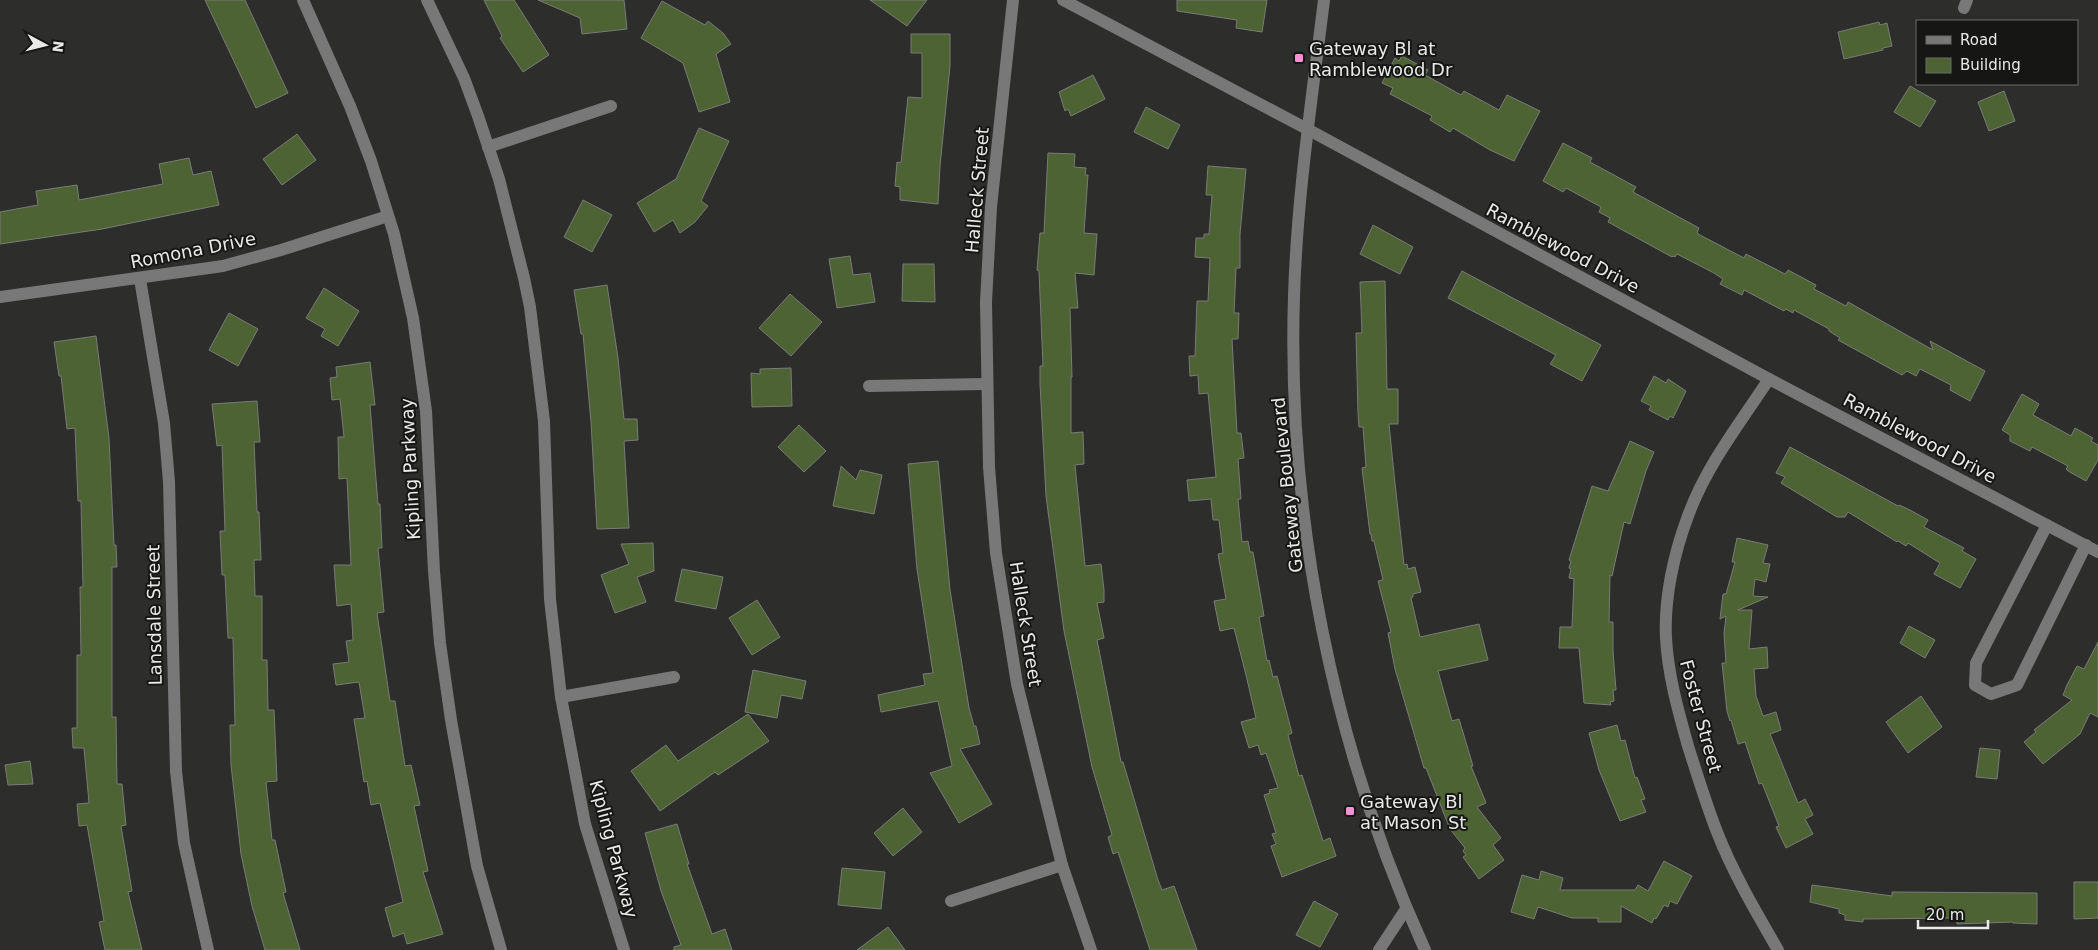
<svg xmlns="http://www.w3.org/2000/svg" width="2098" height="950" font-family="'DejaVu Sans',sans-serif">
	<rect width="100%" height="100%" fill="#2d2e2c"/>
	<g fill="#4d6334" stroke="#7a7b78">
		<path d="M205,0H245L288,93L256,108Z"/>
		<path d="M484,0H514L549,55L523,72L500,38L502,36Z"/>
		<path d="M538,0H624L627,29L582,34L580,18Z"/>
		<path d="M870,0H927L907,26Z"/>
		<path d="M1177,0H1267L1262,32L1236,28L1237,20L1177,11Z"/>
		<path d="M662,1L705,25L708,21L723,33L731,44L716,54L730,102L699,112L683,63L641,38Z"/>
		<path d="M1879,22L1880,25L1887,23L1892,46L1883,48V50L1844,59L1838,32Z"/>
		<path d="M911,34H950V66L940,166L938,204L900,200V187L895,186L897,162L901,163L908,97L922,98V53H911Z"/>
		<path d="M1402,56L1428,70L1425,75L1461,95L1464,91L1499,110L1507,95L1540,111L1514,161L1490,150L1453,128L1450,132L1430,120L1432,116L1390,94L1393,88L1382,83L1395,58L1399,61Z"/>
		<path d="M1093,75L1105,99L1071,116L1068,109L1065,111L1059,92Z"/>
		<path d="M1910,86L1936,101L1920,127L1894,112Z"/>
		<path d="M2004,91L2015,121L1989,131L1978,102Z"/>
		<path d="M1146,107L1180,125L1168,149L1134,132Z"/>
		<path d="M699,128L729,141L701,201L708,206L695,222L680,233L673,220L654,232L637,203L676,179Z"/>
		<path d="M297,134L316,160L282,185L263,159Z"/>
		<path d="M1563,143L1592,158L1590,162L1636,187L1633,192L1699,228L1697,233L1700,235L1744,258L1746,254L1785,274L1788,270L1816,285L1814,289L1846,306L1848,302L1933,350L1930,341L1985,371L1970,401L1950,390L1951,385L1920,369L1916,376L1907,371L1902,375L1838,340L1840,338L1829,331V329L1794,310L1793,313L1786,309L1784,311L1744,290L1742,295L1720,284L1723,279L1714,273L1677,254L1675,257L1673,256L1672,257L1608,222L1610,218L1599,212L1601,207L1566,188L1563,192L1543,181Z"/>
		<path d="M1048,153L1075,154L1074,167L1086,168L1085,175H1088L1084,233L1097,234L1094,275L1075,273L1078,308H1070L1072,377H1071V433L1083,432L1084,464L1075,465L1085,566L1101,564L1104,590V602L1097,603L1104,638L1097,640L1121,762H1123L1158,880L1162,890L1174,886L1197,950H1150L1118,852L1113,854L1108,837L1112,835L1092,767L1064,631L1046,496L1040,384V366H1043L1039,271L1037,270L1040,233H1044Z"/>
		<path d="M189,158L193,175L211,171L219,205L102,229L0,244V212L38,205L36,191L77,185L79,200L163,184L159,164Z"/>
		<path d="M1208,166L1246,169L1240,234V268H1236L1234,313H1239L1238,339H1232L1237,433H1241L1244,458L1238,459L1241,499H1238L1242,542L1248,541L1250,552H1253L1264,616L1259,617L1267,661L1269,660L1273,677L1277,676L1292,733L1288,735L1299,776L1302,775L1323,841L1330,838L1336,856L1282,877L1271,846L1276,844L1272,834L1276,833L1264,795L1270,793L1269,790L1278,788L1266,753L1261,755L1258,745L1249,748L1241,722L1256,718L1246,675L1234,628L1220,631L1214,601L1226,599L1218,554L1223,553L1219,520H1213L1211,499L1189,501L1187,480L1216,477L1208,393L1199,394L1198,375L1190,376L1189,356H1195L1197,301H1208L1210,258L1195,257L1196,238H1204V234H1209L1212,195H1206Z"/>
		<path d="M583,200L612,215L592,252L564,237Z"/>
		<path d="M1373,225L1413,247L1400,274L1360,254Z"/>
		<path d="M850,256L853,275L870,273L875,302L837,308L829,259Z"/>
		<path d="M903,264H934L935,302L902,301Z"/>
		<path d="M1462,271L1601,345L1582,381L1550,364L1556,355L1448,298Z"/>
		<path d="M1385,281L1387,389H1398V424H1389L1394,474L1404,565L1407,564L1408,569L1415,567L1421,592L1413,594V597L1411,598L1420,637L1479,624L1488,660L1438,671L1452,721L1459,719L1473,766H1471L1486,803L1477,807L1501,838L1493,845L1504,860L1479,879L1463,857L1466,855L1463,851L1465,848L1450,829L1426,768H1424L1395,669L1388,633L1391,632L1378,581L1383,580L1374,541H1372L1371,534H1370L1362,468L1366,467L1363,427H1359L1358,413L1356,333H1362L1360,282Z"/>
		<path d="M607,285L618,358L624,419H637L638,440L624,441L629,528L597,529L591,422L583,334H581L574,290Z"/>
		<path d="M324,288L359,311L338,346L321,336L325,329L306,318Z"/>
		<path d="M790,294L822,322L791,356L759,328Z"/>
		<path d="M229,313L258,329L238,366L209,350Z"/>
		<path d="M96,336L109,438L114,545H116L117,567H112V717H116L117,784H122L126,825L121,826L132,891L128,892L142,950H105L99,922L104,921L87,825L79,826L77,804L89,803L84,748H73L72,728H77V655H81L80,587H83L81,501H78L75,428L67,429L61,376H59L54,342Z"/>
		<path d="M370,362L375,405H370L378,504H380L382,548H378L384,612L377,613L390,701H395L405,766L411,765L420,805L414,806L428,871L423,872L443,934L407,944L404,933L393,937L385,908L403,902L380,803L371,805L367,781L364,782L354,719L365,718L359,682L336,685L333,664L349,662L346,641L353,640L351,604L337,606L334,565H351L347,478L339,479L338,437H344L340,399L332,400L330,378L337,377L336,367Z"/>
		<path d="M791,368L792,406L752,407L751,373L760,374V369Z"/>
		<path d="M1654,376L1666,383L1668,379L1686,391L1673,418L1670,416L1668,420L1649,410L1651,406L1641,401Z"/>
		<path d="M2022,394L2039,404L2033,415L2071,436L2075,428L2093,438L2091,441L2098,445V460L2086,481L2068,471L2066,469L2068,466L2032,447L2030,451L2010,441V435L2002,430Z"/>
		<path d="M257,401L260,442H254L257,512H259L261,560H254L255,596H262V660H267L268,710H274L277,781L266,782L272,840H275L286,892L283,893L300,950H265L252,906L241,854L231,765L230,725H235L233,638H228L225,575H222L220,531H225L222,445L217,446L212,404Z"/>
		<path d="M799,425L826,451L804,472L778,447Z"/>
		<path d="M1630,441L1654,452L1646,471L1630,524L1624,522L1612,576L1610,575L1609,622H1613V651L1616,690H1613L1614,701L1610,702L1611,705L1584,703L1579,648H1559L1560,627H1572L1574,579L1569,578L1571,569L1569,568L1571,561L1569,560L1592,486L1608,491Z"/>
		<path d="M1790,447L1898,506L1899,505L1910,510L1928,520L1924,527L1964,548L1962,551L1976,559L1960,588L1934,574L1940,563L1908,543L1906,546L1898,541L1897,542L1848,512L1845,517H1837L1781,483L1785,477L1776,473Z"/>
		<path d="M938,461L950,590L969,708L974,726H976L980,744L960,749L992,804L959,823L930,773L952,766L938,701L881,712L878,695L925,685L923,674L933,673L917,569L908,464Z"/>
		<path d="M841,466L856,480L860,470L882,475L874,514L833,506Z"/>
		<path d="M1737,538L1768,545L1763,563L1770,564L1766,582L1755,579L1753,596L1768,597L1738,610H1752L1749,649L1767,647L1768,668L1754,669L1756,696L1763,716L1776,712L1781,730L1770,734L1798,803L1805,799L1813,815L1805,819L1813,834L1786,848L1776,827L1779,826L1762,783L1759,784L1745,742L1738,744L1731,720L1730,721L1727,711L1722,663H1726L1724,634L1726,616L1720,619L1723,594H1726L1735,562H1732Z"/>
		<path d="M653,543L654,571L637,577L646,602L615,613L601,575L629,564L621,544Z"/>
		<path d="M682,569L723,577L716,609L675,601Z"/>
		<path d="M757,600L780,637L752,655L729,618Z"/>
		<path d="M1909,626L1935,640L1925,658L1900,643Z"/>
		<path d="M2098,642V717L2090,713L2080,734L2043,764L2024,742L2036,732L2034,730L2072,700L2063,695L2067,685L2077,666L2084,669Z"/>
		<path d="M753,670L806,681L802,699L781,695L777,718L745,712Z"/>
		<path d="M1921,696L1942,727L1908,753L1886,722Z"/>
		<path d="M748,714L769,741L718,775L715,772L660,811L631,771L666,745L678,761Z"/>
		<path d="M1617,725L1621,741L1625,740L1635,778L1637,777L1645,799L1641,800L1646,812L1620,821L1599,770L1589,733Z"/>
		<path d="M1980,748L2000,750L1997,779L1976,777Z"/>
		<path d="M30,761L33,784L8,785L5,765Z"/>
		<path d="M903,808L922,832L893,856L874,833Z"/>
		<path d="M677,824L689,864H687L712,934L725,929L732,950H674V947L681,945L661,891L645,833Z"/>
		<path d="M1664,861L1692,876L1677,904L1670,901L1668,907L1664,905L1656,919L1654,918L1652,923L1621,906V922H1598V918H1572L1538,907L1534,919L1511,912L1522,875L1539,880L1541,871L1563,878L1560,890H1635L1638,885L1648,891Z"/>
		<path d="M842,868L885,872L881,909L838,905Z"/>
		<path d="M2074,882H2098V918L2074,919Z"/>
		<path d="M1812,885L1892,896V892L2037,893V924L2013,923V922L1957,924L1956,918L1863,919V922L1845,920V915L1839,913V909L1810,902Z"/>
		<path d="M1314,901L1338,914L1320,947L1296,935Z"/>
		<path d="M888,927L905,950H857Z"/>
	</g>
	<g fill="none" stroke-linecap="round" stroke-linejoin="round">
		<g stroke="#777877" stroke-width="12">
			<path d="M303,0L350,106L371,161L394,234L413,318L426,411L434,571L440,643L451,720L477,866L501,950"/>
			<path d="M427,0L464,78L478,116L499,179L524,278L530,307L544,421L550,599L561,697L585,824L624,950"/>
			<path d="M1013,0L991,207L986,302L989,467L996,553L1017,684L1062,865L1091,950"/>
			<path d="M1063,0L1309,130L1769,379L2098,552"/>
			<path d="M1324,0C1312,98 1297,197 1294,296C1287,518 1333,748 1425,950"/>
			<path d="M1964,8L1967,0"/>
			<path d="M488,147L611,106"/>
			<path d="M140,279L164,423L169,482L176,771L184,843L208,950"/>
			<path d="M0,297L223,266L281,250L388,216"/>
			<path d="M1769,379C1740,423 1706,466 1688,516C1674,553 1664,598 1666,638C1668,675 1678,710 1688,746C1697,774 1706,804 1717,832C1733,873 1756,912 1778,950"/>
			<path d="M869,386L986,384"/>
			<path d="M2047,525L1976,663L1975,685L1991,694L2017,685L2086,545"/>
			<path d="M561,697L674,677"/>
			<path d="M951,901L1062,865"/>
			<path d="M1379,950L1406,909"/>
		</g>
	</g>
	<g fill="#f391d5" stroke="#161615" stroke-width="2">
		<rect x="1294" y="53" width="10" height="10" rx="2.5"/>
		<rect x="1345" y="806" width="10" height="10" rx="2.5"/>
	</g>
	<g text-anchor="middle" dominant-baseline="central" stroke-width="4" stroke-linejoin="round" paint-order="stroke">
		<g font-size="18" fill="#e9eae8" stroke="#161615" text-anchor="start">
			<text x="1309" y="48">Gateway Bl at<tspan x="1309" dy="21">Ramblewood Dr</tspan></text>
			<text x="1360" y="801">Gateway Bl<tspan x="1360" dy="21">at Mason St</tspan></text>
		</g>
		<g font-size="18" fill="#e9eae8" stroke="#161615">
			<text transform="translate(977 190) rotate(-85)">Halleck Street</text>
			<text transform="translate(1563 248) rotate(28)">Ramblewood Drive</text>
			<text transform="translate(193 250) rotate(-11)">Romona Drive</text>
			<text transform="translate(1920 438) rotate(28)">Ramblewood Drive</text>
			<text transform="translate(410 469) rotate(-93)">Kipling Parkway</text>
			<text transform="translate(1287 485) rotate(-96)">Gateway Boulevard</text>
			<text transform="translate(154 615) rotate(-91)">Lansdale Street</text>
			<text transform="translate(1026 624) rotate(81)">Halleck Street</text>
			<text transform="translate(1701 716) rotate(75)">Foster Street</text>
			<text transform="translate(614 849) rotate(75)">Kipling Parkway</text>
		</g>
	</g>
	<rect x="1916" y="20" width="162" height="65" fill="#161615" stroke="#6a6b69"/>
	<rect x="1926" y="36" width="25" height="8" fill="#777877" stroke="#6a6b69"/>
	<text x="1960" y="45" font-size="15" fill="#e9eae8">Road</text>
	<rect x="1926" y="58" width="25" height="15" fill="#4d6334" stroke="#6a6b69"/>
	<text x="1960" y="70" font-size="15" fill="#e9eae8">Building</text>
	<g transform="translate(45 45) rotate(97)" stroke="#161615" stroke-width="4" paint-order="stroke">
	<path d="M0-4L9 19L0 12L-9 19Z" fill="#e9eae8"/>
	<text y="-8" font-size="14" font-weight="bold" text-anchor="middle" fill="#e9eae8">N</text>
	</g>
	<path d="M1918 920v8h70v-8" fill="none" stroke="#e9eae8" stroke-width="2.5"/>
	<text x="1926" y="920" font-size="15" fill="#e9eae8" stroke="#161615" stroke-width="4" paint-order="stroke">20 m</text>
</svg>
